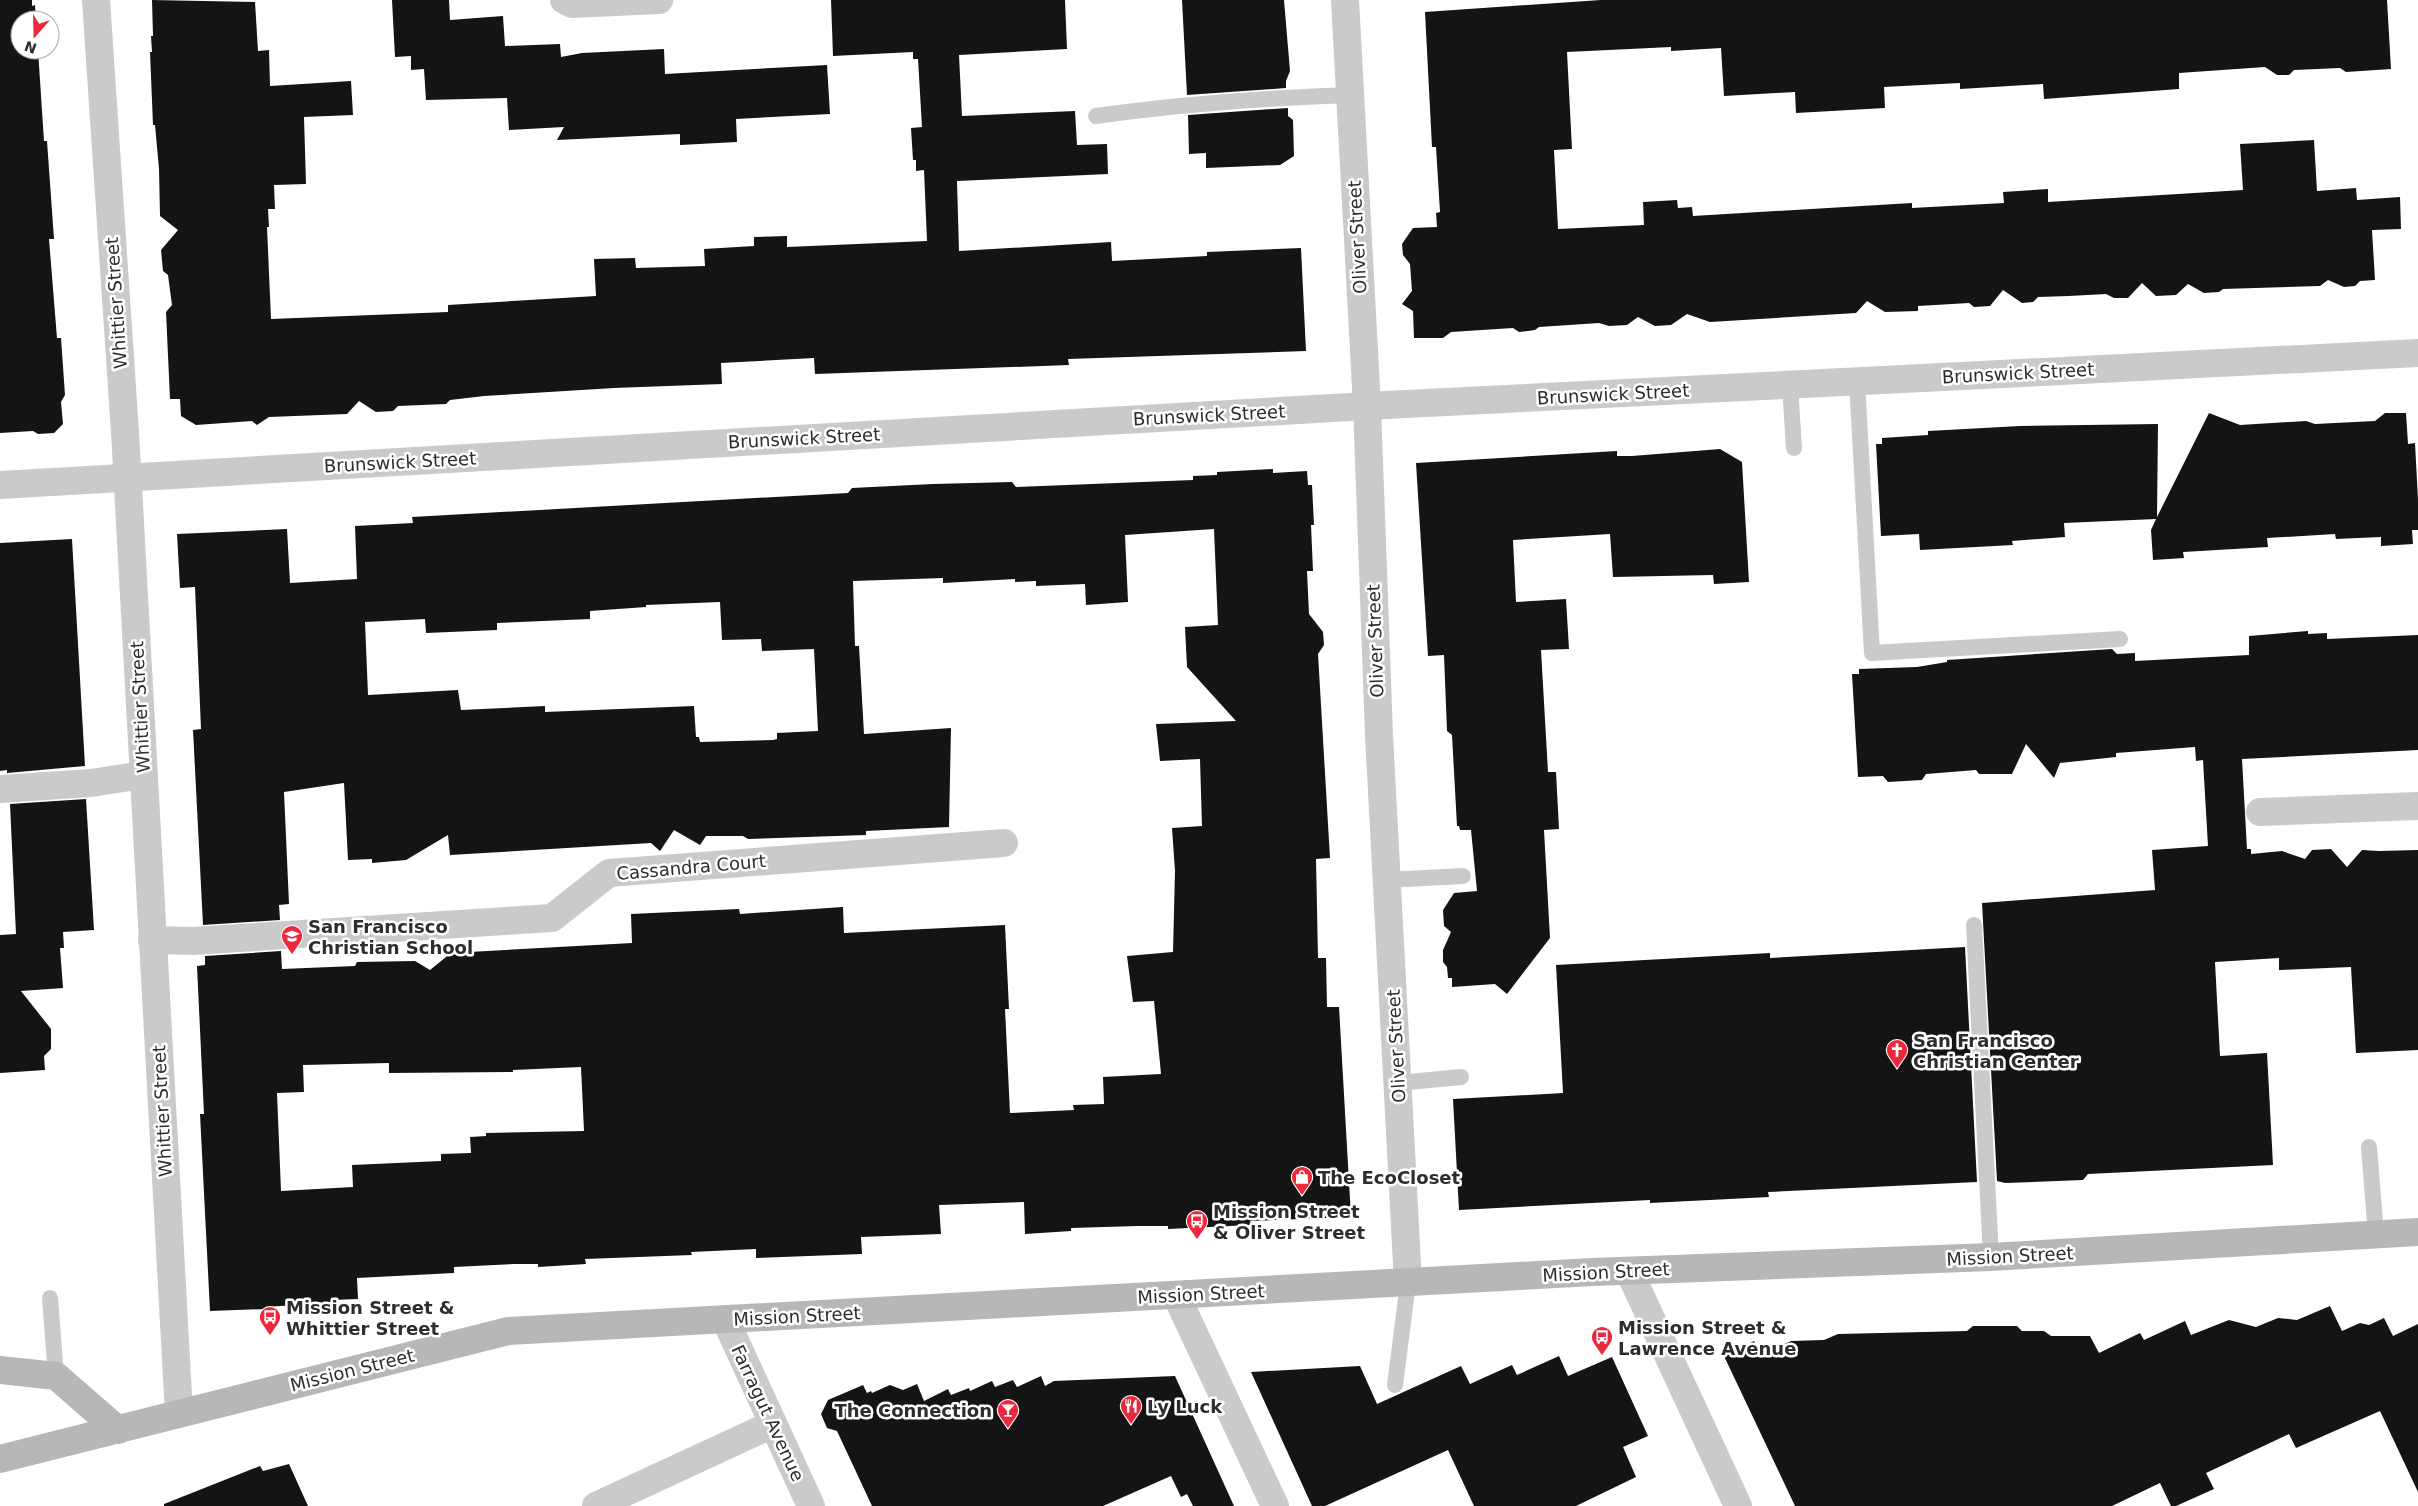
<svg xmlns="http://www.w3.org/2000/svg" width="2418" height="1506" font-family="'DejaVu Sans',sans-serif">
	<rect width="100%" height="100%" fill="#fff"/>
	<g fill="#141414" fill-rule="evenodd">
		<path d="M0,0H32V6L35,5L36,20H20V50H38L44,141H47L54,239H49L57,338H61L65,395L61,402L63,424L54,433L38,434L33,431L0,433Z"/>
		<path d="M152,0L255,2L258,51L269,50L270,86L351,81L353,115L304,117L306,184L274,185L275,209H268L269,227H267L271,319L448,312V305L596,296L594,259L635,258L636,268L705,266L704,249L754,246V237L787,236V247L927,241L924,170L916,171V160H913L911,128L922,127L918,59H913V52L833,56L831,0H1065L1067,49L959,55L962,116L1075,111L1077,145L1107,144L1108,174L957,181L959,251L1111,242L1112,261L1207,256V252L1301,248L1306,351L1068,359L1069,365L815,374L814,358L721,363L722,384L614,388L484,396L450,400L446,404L398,406L393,411L376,412L359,401L347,414L269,417L257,425L252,421L196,425L181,416L180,399H170L166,312L172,305L168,275L163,271L161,250L178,230L160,216L159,169L155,125H153L150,52H152L151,36H153Z"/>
		<path d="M392,0H449L450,20L503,16L505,46L560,44L561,57L582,53L664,49L665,74L827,65L830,114L736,119L737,142L680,145V134L557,140L564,127L509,130L507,98L426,100L424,69L411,70V56L395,57Z"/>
		<path d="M1182,0H1284L1290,71L1286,81V88L1187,95Z"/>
		<path d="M1601,0H2387L2391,69L2346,72L2340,68L2294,70L2289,75H2277L2265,67L2179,73V89L2044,99L2043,84L1960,89V83L1884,87L1885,108L1796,113L1795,92L1724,96L1721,48L1671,51V47L1567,52L1572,149L1554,150L1558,229L1644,225L1643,202L1677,200L1678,208L1692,207L1693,216L1912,203V208L2004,203L2003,192L2048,189V202L2243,190L2240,144L2314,140L2317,191L2356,188L2357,200L2400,197L2401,229L2372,230L2375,280L2360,281L2355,286L2344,287L2328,280L2320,286L2223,289L2219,292L2204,293L2188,284L2176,295L2156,296L2142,283L2128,298H2114L2106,294L2069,296L2038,297L2033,302L2022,303L2003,290L1990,306L1974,307L1969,303L1918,306V311L1885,312L1867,301L1856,313L1710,322L1687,314L1671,325L1655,326L1638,317L1627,325L1609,326L1599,323L1539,327L1535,330L1519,332L1513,328L1451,332L1443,338H1414L1413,311L1402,304L1412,291L1410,264L1403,255L1402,244L1413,228L1437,227L1436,213L1440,212L1436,147H1432L1425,12Z"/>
		<path d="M1288,108V116L1293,120L1294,156L1280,165L1206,168V153L1189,154L1188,115Z"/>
		<path d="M2209,413L2240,425L2306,421L2315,424L2375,421L2385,413H2406L2408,444L2415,443L2418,500V530H2412L2413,544L2381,546V537L2336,539L2335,534L2267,538L2268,547L2183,552L2184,558L2153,560L2151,530L2156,519L2064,523L2065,537L2012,541L2013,545L1920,550L1919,534L1881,536L1876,444H1882V438L1928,435V431L2020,426L2158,424L2157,517Z"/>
		<path d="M1720,449L1742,462L1749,582L1714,584L1713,575L1613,577L1610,534L1513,540L1516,602L1566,599L1569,649L1541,650L1548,772H1556L1559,829L1544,830L1550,938L1507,994L1495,984L1452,987V978H1448L1447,967L1443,962V950L1451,932L1444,926L1443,910L1454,893L1477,891L1471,830H1460L1459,826H1457L1452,735L1447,731L1444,655L1428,656L1416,463L1617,451V456H1632Z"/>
		<path d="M1273,469V473L1307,471L1308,485H1312L1314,525H1311L1313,571H1307L1309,614L1323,632L1324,645L1318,654L1330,858L1316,859L1318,958H1326L1327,1007H1339L1351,1217L1250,1221L1251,1225L1168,1229V1226H1138L1071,1228V1231L1025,1234L1024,1202L939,1205L941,1234L861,1237L862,1254L756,1258V1249L691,1252L692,1255L585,1259L586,1264L538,1267V1264H514L454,1267V1273L357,1278L358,1299L332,1300L325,1314L312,1304L265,1307V1309L210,1311L200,1114H204L197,966L205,965V956L281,951L282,969L355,966L357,962L415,961L430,970L451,953L632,943L631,914L739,909L740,914L843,907L844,933L1005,925L1009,1009H1005L1010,1113L1074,1110L1073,1105L1104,1104L1103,1077L1161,1074L1154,1001L1133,1002L1127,956L1173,952L1175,871L1172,828L1202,826L1200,759L1160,761L1156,724L1236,721L1187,667L1185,627L1218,625L1214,529L1125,535L1128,602L1086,605L1085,584L1036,586V581L1015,582V579L943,583V578L853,581L855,646H859L864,734L951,728L949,827L866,831V835L748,839L743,836H706L700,845L674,830L660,851L651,843L450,855L448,835L406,860L372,863V859L348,860L344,783L284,792L289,904L279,905L280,920L203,925L193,730L201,729L195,587L180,588L177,534L287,529L290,583L357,579L355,526L413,523L412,517L848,493L852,488L933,484L1012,482L1016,487L1193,480V476L1217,475V472ZM720,602L722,640L761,639L762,651L814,649L818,731L777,733V739L773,740L700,742L699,737H696L694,706L545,712V706L461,710L458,690L368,695L365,622L425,619L426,633L497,630V623L590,619V611L646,607V605ZM389,1063V1073L513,1072V1070L581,1067L584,1131L486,1133V1136L470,1137L471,1153L441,1154V1161L352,1165L353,1187L281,1191L277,1093L304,1092L303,1065Z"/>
		<path d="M72,539L85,766L7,773V770L0,771V543Z"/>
		<path d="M2308,631V634L2327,633V639L2418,635V750L2242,759L2247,849H2251V854L2282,851L2305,859L2312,850L2331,849L2347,867L2362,850L2379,851L2418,850V1050L2356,1053L2351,967L2279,970V958L2215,962L2220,1056L2267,1053L2273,1165L2088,1174L2083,1180L2005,1183L1997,1181L1982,903L2155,890L2152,850L2208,846L2203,760L2196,761L2195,747L2116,753V757L2060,763L2054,778L2026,744L2012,774H1979L1976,770L1926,774L1922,780L1888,782L1883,776L1858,777L1852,674H1859V669L1917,667L1947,662V660L2112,649L2117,654L2135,653V661L2249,655V636Z"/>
		<path d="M86,799L94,930L63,932L64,948H60L63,988L21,991L51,1029V1049L44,1056L45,1070L0,1073V935L16,934L10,804Z"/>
		<path d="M1965,947L1977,1182L1768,1192L1769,1197L1650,1203V1200L1459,1210L1453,1099L1563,1093L1556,965L1770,953V958Z"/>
		<path d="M2330,1306L2342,1331L2360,1323L2369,1325L2384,1318L2393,1336L2418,1324V1492L2380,1411L2296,1448L2289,1434L2206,1473L2214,1489L2176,1506H2171L2160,1483L2112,1506H1795L1724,1356L1754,1341L1761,1355L1791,1341L1824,1340L1838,1334L1967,1331L1973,1326H2017L2022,1331H2044L2051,1336H2090L2099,1353L2140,1333L2144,1340L2185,1321L2191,1335L2229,1320L2256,1327L2278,1318L2297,1320Z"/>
		<path d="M1559,1356L1568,1376L1612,1357L1648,1436L1623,1447L1636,1477L1576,1506H1474L1448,1450L1325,1506H1312L1251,1372L1360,1366L1377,1404L1461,1366L1470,1384L1512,1365L1517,1375Z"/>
		<path d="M1041,1376L1045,1386L1054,1381L1175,1376L1234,1506H1193L1187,1494L1181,1497L1171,1476L1103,1506H872L837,1431L827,1428L821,1414L828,1400L863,1385L867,1393L871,1391L872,1393L890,1385L903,1390L917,1384L924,1401L948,1389L951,1395L969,1388L970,1391L992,1381L995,1387L1013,1380L1017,1387Z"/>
		<path d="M289,1464L308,1506H164V1504L260,1466L263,1471Z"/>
	</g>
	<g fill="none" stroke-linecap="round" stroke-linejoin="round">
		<g stroke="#cacaca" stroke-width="16">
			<path d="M1096,116C1180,104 1264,98 1349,95"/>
			<path d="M1857,381L1872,653L2120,639"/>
			<path d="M1790,385L1794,448"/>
			<path d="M1386,880L1463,876"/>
			<path d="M1974,925L1991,1257"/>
			<path d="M1398,1083L1461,1077"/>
			<path d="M2369,1147L2376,1235"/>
			<path d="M50,1298L56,1376"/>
			<path d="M1395,1385L1408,1283"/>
		</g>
		<g stroke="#cacaca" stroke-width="28">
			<path d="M96,0L125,432L179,1414"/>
			<path d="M564,0L572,4L659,0"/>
			<path d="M1345,0L1367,406L1379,735L1408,1283"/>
			<path d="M0,485L1367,406L2418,353"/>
			<path d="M0,789L91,783L143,775"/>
			<path d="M2260,812L2418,806"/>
			<path d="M152,940L193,941L552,918L609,873L1004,843"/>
			<path d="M1629,1271L1738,1506"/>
			<path d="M1176,1295L1275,1506"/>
			<path d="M725,1319L811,1506"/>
			<path d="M596,1506L773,1424"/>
		</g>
		<g stroke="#b7b7b7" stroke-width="28">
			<path d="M0,1370L56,1376L118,1430"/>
			<path d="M0,1459L508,1331L1593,1272L1991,1257L2418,1232"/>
		</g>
	</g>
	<defs>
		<g id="school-pin" transform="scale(1.125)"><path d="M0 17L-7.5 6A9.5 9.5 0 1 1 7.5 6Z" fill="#eb283c" stroke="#fff"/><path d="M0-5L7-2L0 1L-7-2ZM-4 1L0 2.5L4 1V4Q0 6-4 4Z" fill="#fff"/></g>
		<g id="church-pin" transform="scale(1.125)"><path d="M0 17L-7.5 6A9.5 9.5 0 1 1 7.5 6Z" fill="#eb283c" stroke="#fff"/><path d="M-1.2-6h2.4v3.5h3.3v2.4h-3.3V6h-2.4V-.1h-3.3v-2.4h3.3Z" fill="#fff"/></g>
		<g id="shop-pin" transform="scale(1.125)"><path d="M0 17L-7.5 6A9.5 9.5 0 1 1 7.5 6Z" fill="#eb283c" stroke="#fff"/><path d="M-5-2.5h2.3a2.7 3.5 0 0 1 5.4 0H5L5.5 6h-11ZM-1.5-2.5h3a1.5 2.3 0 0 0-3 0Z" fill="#fff"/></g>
		<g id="bus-pin" transform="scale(1.125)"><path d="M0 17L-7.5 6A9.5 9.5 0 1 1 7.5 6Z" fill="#eb283c" stroke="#fff"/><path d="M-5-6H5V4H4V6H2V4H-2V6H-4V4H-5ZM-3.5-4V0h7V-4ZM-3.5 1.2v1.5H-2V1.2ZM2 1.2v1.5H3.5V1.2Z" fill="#fff"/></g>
		<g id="restaurant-pin" transform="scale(1.125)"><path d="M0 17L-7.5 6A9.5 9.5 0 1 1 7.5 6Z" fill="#eb283c" stroke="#fff"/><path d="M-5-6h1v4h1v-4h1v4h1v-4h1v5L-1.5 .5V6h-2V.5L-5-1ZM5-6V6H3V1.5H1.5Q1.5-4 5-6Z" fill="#fff"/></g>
		<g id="bar-pin" transform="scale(1.125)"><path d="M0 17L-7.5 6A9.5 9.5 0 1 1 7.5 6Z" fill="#eb283c" stroke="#fff"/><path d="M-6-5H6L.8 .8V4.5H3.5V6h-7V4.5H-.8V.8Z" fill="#fff"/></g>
	</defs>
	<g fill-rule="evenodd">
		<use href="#school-pin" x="292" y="936"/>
		<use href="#church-pin" x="1897" y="1050"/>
		<use href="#shop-pin" x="1302" y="1177"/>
		<use href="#bus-pin" x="1197" y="1221"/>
		<use href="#bus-pin" x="270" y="1317"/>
		<use href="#bus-pin" x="1602" y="1337"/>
		<use href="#restaurant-pin" x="1131" y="1406"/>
		<use href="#bar-pin" x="1008" y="1410"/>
	</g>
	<g text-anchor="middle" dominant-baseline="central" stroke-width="5" stroke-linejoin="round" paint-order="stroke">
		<g font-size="18" fill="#2d2d2d" stroke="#fff">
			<text transform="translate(1357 237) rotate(-93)">Oliver Street</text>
			<text transform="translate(116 303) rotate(-94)">Whittier Street</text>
			<text transform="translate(2018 373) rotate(-3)">Brunswick Street</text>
			<text transform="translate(1613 394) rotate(-3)">Brunswick Street</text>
			<text transform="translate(1209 415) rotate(-3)">Brunswick Street</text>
			<text transform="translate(804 438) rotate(-3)">Brunswick Street</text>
			<text transform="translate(400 462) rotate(-3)">Brunswick Street</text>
			<text transform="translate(1375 641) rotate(-92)">Oliver Street</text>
			<text transform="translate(140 707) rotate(-93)">Whittier Street</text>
			<text transform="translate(691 867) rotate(-5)">Cassandra Court</text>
			<text transform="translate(1396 1046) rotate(-93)">Oliver Street</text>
			<text transform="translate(162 1111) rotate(-93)">Whittier Street</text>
			<text transform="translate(2010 1256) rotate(-3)">Mission Street</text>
			<text transform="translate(1606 1272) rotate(-3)">Mission Street</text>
			<text transform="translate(1201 1294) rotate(-3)">Mission Street</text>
			<text transform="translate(797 1316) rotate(-3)">Mission Street</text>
			<text transform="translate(352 1370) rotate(-14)">Mission Street</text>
			<text transform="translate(768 1413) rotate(65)">Farragut Avenue</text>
		</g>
		<g font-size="18" font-weight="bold" fill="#2d2d2d" stroke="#fff" text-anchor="start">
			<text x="308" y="926">San Francisco<tspan x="308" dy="21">Christian School</tspan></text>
			<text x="1913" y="1040">San Francisco<tspan x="1913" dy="21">Christian Center</tspan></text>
			<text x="1318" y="1177">The EcoCloset</text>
			<text x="1213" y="1211">Mission Street<tspan x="1213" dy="21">&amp; Oliver Street</tspan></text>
			<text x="286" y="1307">Mission Street &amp;<tspan x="286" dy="21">Whittier Street</tspan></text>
			<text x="1618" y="1327">Mission Street &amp;<tspan x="1618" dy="21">Lawrence Avenue</tspan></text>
			<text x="1147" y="1406">Ly Luck</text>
			<text x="992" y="1410" text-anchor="end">The Connection</text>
		</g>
	</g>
	<g transform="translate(35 35) rotate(200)"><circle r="24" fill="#ffffff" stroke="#ababab"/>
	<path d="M0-4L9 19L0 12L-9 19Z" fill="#eb283c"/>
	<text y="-8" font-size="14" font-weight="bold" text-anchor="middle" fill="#2d2d2d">N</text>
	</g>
</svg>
